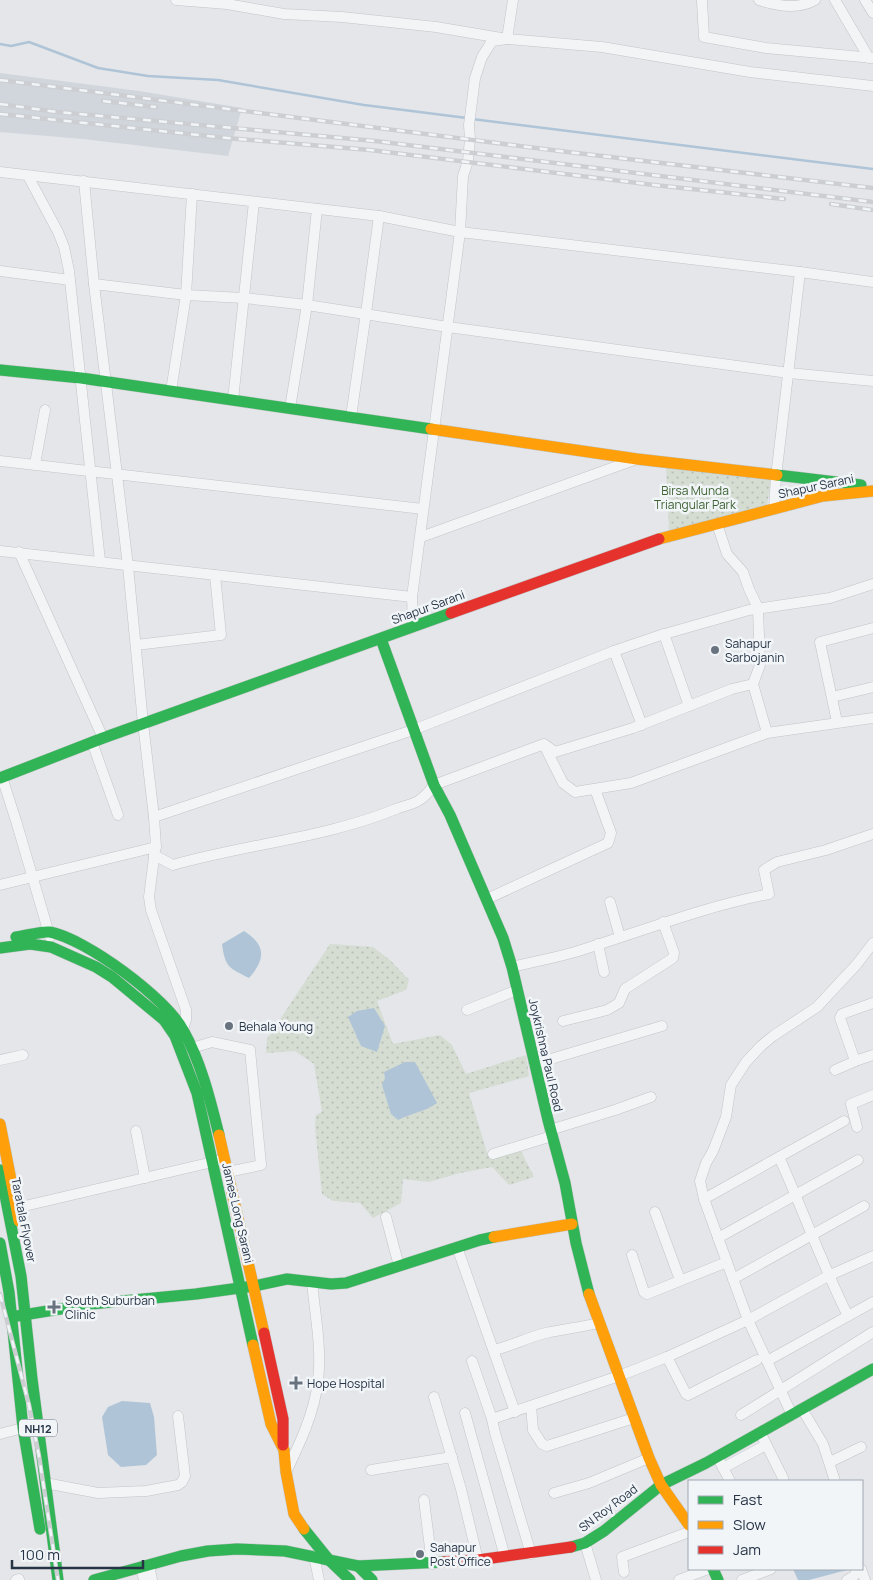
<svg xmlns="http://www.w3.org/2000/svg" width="873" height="1580" font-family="Manrope,sans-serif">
	<defs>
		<pattern id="park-dots" width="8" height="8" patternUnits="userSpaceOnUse" patternTransform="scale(1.25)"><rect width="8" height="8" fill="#d5ddd3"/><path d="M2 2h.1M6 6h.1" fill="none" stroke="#b7beb6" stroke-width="1.8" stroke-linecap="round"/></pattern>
	</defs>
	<rect width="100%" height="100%" fill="#e4e6e9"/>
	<path fill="#d1d6dd" d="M0,73L139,91L242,108L228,156L83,139L0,132Z"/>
	<g fill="url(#park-dots)">
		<path d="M666,466L771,480L767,505L669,532Z"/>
		<path d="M330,944L373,947L390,960L409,980L406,990L377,1001L393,1044L440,1035L452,1045L466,1074L526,1055L529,1076L469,1093L488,1156L519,1147L534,1177L509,1185L492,1167L460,1173L429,1182L403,1179L401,1203L373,1218L360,1203L333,1201L322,1194L315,1127L316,1115L322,1112L314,1064L295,1051L266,1053L267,1039Z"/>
	</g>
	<g fill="#afc5d7">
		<path d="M244,931C266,945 266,959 249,978C229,968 225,967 222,944Z"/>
		<path d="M374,1008L385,1026L377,1052L361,1046L348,1017L357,1011Z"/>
		<path d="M405,1062H415L437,1103C425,1112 411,1113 398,1120L391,1114L382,1085L385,1078L384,1072Z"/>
		<path d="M122,1401L150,1403L154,1417L157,1455L146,1465L121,1467L108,1455L102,1417L108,1407Z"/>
		<path d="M793,1569H847V1570L809,1580H798Z"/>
	</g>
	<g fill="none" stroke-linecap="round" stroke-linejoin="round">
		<g stroke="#afc5d7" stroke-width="2.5">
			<path d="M0,44L11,46L29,42L98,68L148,76L218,80L364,105L467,118"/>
			<path d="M472,119L873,169"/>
		</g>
		<g stroke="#c2c4c7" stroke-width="11">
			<g id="street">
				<path d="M176,0L227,4L284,14L342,17L436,27L507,39L602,47L750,72L873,86"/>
				<path d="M759,0C777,6 798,10 815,0"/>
				<path d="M835,0L869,58"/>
				<path d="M865,0L873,13"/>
				<path d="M702,1L704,37L766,48L873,58"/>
				<path d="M0,172L379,216L460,232L800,272L873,282"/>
				<path d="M28,176L58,232L64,247L69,271L100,561"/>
				<path d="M84,181L94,284"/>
				<path d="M0,271L70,280"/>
				<path d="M171,391L186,295L192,194"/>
				<path d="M233,400L254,202"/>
				<path d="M290,408L307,305L317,209"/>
				<path d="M351,417L366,313L379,216"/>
				<path d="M0,461L423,509"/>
				<path d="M35,464L45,410"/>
				<path d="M774,509L776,477L800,272"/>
				<path d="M717,524L727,554L743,572L749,589L758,608L760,665L753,684L767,733"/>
				<path d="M421,537L634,460"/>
				<path d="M0,551L412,597"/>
				<path d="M19,552L103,738"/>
				<path d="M413,626L412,597L460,232L463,176L468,161L470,139L469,125L475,78L482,57L492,41L507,39L513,0"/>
				<path d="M664,634L689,706"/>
				<path d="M136,645L221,635L215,575"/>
				<path d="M614,651L642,725"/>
				<path d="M832,697L873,687"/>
				<path d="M837,722L820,642L873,628"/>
				<path d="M92,742L118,815"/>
				<path d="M545,747L563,783L575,792L631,783L767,733L873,718"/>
				<path d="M2,777L17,824L50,937"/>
				<path d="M154,817L413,730L614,651L661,635L749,610L830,598L873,584"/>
				<path d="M155,850L149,897L151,910L186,1010V1020L183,1029"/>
				<path d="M154,855L173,865C247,844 325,838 396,809C403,806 411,805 418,801C425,797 429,792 434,785L544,744L555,752L633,728L732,689L753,684"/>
				<path d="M0,885L156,847L154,817L143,723L128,566L94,284L186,295L244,298L307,305L448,327L789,373L873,381"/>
				<path d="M487,899L608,843L611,833L595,789"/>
				<path d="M610,902L620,937"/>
				<path d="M598,944L604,972"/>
				<path d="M512,967C533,962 554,958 575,952C640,932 702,907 769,894L764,870L777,862L826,850L873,834"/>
				<path d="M873,1003L842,1014L840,1018L854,1058L858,1060L873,1055"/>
				<path d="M467,1010L517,990"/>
				<path d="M563,1021L607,1010L619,1003L625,989L673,958L674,953L663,922"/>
				<path d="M192,1048L212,1042L250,1050L261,1165L228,1172"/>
				<path d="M0,1060L23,1055"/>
				<path d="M534,1064L662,1026"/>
				<path d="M835,1070L858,1060"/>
				<path d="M857,1127L851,1104L873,1095"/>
				<path d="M550,1130L615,1110L651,1097"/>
				<path d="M136,1131L145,1178"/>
				<path d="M493,1154L552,1136"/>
				<path d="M779,1157L844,1121"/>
				<path d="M704,1199L779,1157C803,1210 822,1264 848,1316"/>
				<path d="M16,1208L217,1161"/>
				<path d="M655,1212L680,1280"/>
				<path d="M386,1217L399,1266"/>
				<path d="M718,1238L858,1160"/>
				<path d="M457,1247L515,1412"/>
				<path d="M632,1255L644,1292L647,1294L727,1262"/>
				<path d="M733,1279L864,1206"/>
				<path d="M494,1350C512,1346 528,1337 546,1333C564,1329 582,1327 599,1323"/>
				<path d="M667,1357L686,1394L688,1395L757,1360"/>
				<path d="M472,1361L492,1419L495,1433L531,1554"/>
				<path d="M767,1361L873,1302"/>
				<path d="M434,1397L461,1489L478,1560"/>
				<path d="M531,1406L533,1430L542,1444L547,1446L634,1418"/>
				<path d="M802,1409L823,1444L835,1481"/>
				<path d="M465,1413L505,1557"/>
				<path d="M741,1415L873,1332"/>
				<path d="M792,1415L748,1320L704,1199L700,1181L706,1163L713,1151L726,1117L731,1085L746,1062L761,1046L773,1036L817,1007L857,964L873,943"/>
				<path d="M492,1419L619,1376L667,1357L748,1320L828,1276L873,1256"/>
				<path d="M760,1432L783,1478V1481"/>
				<path d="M0,1434L23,1428"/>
				<path d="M720,1462L730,1481"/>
				<path d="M830,1462L861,1447"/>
				<path d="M723,1468L766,1445"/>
				<path d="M371,1470L452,1457"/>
				<path d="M286,1472C300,1443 314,1414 318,1381C322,1348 315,1315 312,1282"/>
				<path d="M45,1483L98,1493L146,1491L178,1485L182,1482L185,1476L178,1416"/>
				<path d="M554,1493L589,1483L649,1458"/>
				<path d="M424,1500L432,1564"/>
				<path d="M585,1543L596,1580"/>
				<path d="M314,1556L319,1580"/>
				<path d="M149,1565L152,1580"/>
				<path d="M141,1567L144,1580"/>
				<path d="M861,1569L865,1580"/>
				<path d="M624,1572L622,1557L689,1532"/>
				<path d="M16,1580L19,1579"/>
				<path d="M679,1580L708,1569"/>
				<path d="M742,1580L771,1569"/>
				<path d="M847,1580L854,1576L858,1569"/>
			</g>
		</g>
		<g stroke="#c2c4c7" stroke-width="12">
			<g id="fast">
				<path d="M0,370L81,378L431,429"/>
				<path d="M777,475L861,485"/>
				<path d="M381,639L434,785L450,815L503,938L512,967L548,1120L565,1183L576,1243L589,1294"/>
				<path d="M0,778L103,738L451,613"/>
				<path d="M16,937C26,936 40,931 50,932C86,939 166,998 183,1030C201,1062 210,1099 219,1135"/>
				<path d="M0,948L30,944L51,947L96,967L112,977L164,1020L175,1036L197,1093L253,1345"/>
				<path d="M0,1170L21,1276L32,1379L58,1580"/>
				<path d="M0,1243L9,1292L23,1428L40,1529"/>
				<path d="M17,1316L91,1304L196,1294L254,1286L287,1279L331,1284L346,1283L480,1240L494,1237"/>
				<path d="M304,1529L329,1560L350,1580"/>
				<path d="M571,1547L585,1543L604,1531L661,1485L706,1463L873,1369"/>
				<path d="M358,1566L372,1580"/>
				<path d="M713,1569L718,1580"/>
				<path d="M94,1580L181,1556L208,1551L237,1549L285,1551L358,1566L443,1562"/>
			</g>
		</g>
		<g stroke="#c2c4c7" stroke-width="12">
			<g id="slow">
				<path d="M431,429L637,459L777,475"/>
				<path d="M659,539L823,496L873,491"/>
				<path d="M0,1124L19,1221"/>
				<path d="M219,1135L264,1333"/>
				<path d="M494,1237L572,1224"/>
				<path d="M589,1294L649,1458L661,1485L689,1525"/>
				<path d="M253,1345L271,1424L284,1450L286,1472L294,1514L304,1529"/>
			</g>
		</g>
		<g stroke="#c2c4c7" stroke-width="12">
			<g id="jam">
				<path d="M451,613L659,539"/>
				<path d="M264,1333L283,1419V1445"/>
				<path d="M443,1562L478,1560L571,1547"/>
			</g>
		</g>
		<use href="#street" stroke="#f3f4f6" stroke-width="10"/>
		<use href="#fast" stroke="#30b455" stroke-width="11"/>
		<use href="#slow" stroke="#ff9f0a" stroke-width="11"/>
		<use href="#jam" stroke="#e5322d" stroke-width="11"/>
		<g stroke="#ccced1" stroke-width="4.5">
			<g id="rail">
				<path d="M0,80L568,152L873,188"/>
				<path d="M103,101L156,107"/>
				<path d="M0,104L57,112L375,141L873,202"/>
				<path d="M0,114L227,138L370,150L654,185L784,199"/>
				<path d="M831,204L873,210"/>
				<path d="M0,1294L29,1405L39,1456L58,1580"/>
			</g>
		</g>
		<use href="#rail" stroke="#f1f5f8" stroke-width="2.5" stroke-dasharray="8" stroke-linecap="butt"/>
	</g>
	<g fill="#69727f" stroke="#f1f5f8" stroke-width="2">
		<circle cx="715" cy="650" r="5"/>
		<circle cx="229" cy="1026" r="5"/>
		<path d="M51.5 1299.5h5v5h5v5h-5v5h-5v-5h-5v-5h5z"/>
		<path d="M293.5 1375.5h5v5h5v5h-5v5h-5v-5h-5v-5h5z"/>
		<circle cx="420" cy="1554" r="5"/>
	</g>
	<g text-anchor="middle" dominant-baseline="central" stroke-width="5" stroke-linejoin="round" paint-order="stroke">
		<rect fill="#f1f5f8" stroke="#646e7b" stroke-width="1" x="19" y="1419.5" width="38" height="17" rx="4"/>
		<g font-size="11" font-weight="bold" fill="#273446">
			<text x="38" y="1428">NH12</text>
		</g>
		<g font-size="12" fill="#273446" stroke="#f1f5f8">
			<text transform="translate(816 486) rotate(-12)">Shapur Sarani</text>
			<text transform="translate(428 607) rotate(-20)">Shapur Sarani</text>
			<text transform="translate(546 1055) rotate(77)">Joykrishna Paul Road</text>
			<text transform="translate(238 1213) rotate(77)">James Long Sarani</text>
			<text transform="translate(24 1220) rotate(79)">Taratala Flyover</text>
			<text transform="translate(608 1508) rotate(-37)">SN Roy Road</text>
		</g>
		<g font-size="12" fill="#3f6333" stroke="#f1f5f8">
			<text x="695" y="490">Birsa Munda<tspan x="695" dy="14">Triangular Park</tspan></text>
		</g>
		<g font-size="12" fill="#273446" stroke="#f1f5f8" text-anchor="start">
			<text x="725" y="643">Sahapur<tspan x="725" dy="14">Sarbojanin</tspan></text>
			<text x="239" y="1026">Behala Young</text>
			<text x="65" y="1300">South Suburban<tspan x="65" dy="14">Clinic</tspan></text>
			<text x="307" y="1383">Hope Hospital</text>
			<text x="430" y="1547">Sahapur<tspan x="430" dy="14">Post Office</tspan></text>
		</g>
	</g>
	<rect x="688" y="1480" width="175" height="90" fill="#f1f5f8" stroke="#a0a8b1"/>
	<rect x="698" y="1496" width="25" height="8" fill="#30b455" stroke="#a0a8b1"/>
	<text x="733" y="1505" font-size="15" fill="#273446">Fast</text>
	<rect x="698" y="1521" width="25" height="8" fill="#ff9f0a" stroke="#a0a8b1"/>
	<text x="733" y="1530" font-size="15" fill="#273446">Slow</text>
	<rect x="698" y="1546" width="25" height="8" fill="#e5322d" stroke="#a0a8b1"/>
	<text x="733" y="1555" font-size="15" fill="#273446">Jam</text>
	<path d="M12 1560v8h131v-8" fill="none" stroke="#273446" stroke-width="2.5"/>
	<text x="20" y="1560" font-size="15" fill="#273446" stroke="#f1f5f8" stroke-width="4" paint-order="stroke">100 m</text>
</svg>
